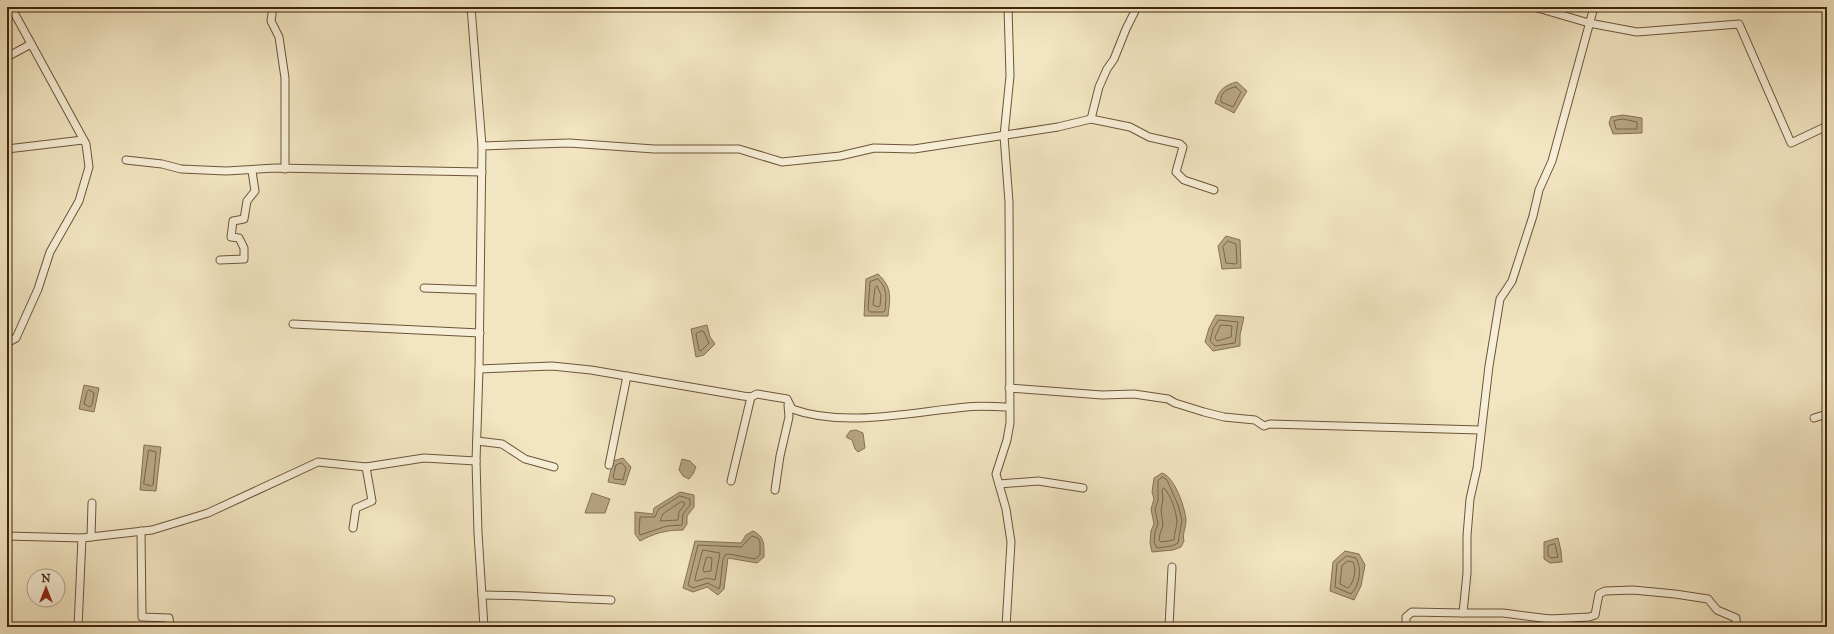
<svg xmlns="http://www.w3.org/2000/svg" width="1834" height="634" font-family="'IM FELL Great Primer',serif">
	<rect width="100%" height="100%" fill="#f2e5c1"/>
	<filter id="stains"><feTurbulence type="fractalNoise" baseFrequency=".005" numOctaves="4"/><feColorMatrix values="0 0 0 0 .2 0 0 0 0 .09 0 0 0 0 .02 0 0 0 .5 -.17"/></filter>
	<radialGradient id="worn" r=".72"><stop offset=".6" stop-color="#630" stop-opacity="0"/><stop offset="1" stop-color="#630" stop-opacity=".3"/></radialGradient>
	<g fill="#b6a483" stroke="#877153">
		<path d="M1237,82L1247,91L1234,113L1215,103C1219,90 1224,85 1237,82Z"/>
		<path d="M1623,115L1642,118V133L1613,134L1609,123L1611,117Z"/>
		<path d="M1226,236L1240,240L1241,268L1222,269L1218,246Z"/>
		<path d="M878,274C893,288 890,298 888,316H864L866,279Z"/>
		<path d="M1216,315L1244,317L1240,335V346L1213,351L1205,342L1209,328Z"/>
		<path d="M707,325L710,337L715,344L704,355L696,357L691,329Z"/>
		<path d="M84,385L99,388L94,412L79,409Z"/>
		<path d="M856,430L863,433L865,448L858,452L855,449L852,440L846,437L850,431Z"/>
		<path d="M144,445L161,447L156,491L140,490Z"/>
		<path d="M623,458L631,467L625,485L608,482L613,461Z"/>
		<path d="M682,459L690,461L696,467L693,474L689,479L683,476L679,470Z"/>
		<path d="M1162,473C1174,476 1185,507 1186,520C1186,528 1182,534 1184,541L1181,547L1173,550L1152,552L1150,543L1151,531L1154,524L1151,509L1154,499L1152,492L1154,478Z"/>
		<path d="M680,492L694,495V507L687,516V524L683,530C666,530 655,533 640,541L635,534V512L653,514L654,508Z"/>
		<path d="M592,493L610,499L605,513H585Z"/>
		<path d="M753,531C765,537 764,544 764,557L757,563L728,558L724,589L718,595L707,587L693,592L683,588L695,541L741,543L746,535Z"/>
		<path d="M1558,538L1561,551L1562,562L1550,563L1544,559V542Z"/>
		<path d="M1345,551L1359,554L1365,565L1361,586L1354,600L1330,591L1333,562Z"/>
	</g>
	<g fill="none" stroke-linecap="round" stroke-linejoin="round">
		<g stroke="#7c6447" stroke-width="1">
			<path d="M1236,87L1241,92L1233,107L1221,102C1220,92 1228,88 1236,87Z"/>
			<path d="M1623,119L1637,122V129H1616L1614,121Z"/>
			<path d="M1228,241L1236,244L1237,263L1236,264L1226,263L1223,247Z"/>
			<path d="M878,279C888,288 886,298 885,311L883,312H870L868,310L870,282Z"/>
			<path d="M877,286L881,295L880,306L878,307L873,305L875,288Z"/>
			<path d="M1219,320L1238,322L1235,343L1215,346L1210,341L1213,329Z"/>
			<path d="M1221,325L1232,326L1231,337L1217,341L1215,338Z"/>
			<path d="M702,331L704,332L709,343L701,351L699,350L696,334Z"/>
			<path d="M89,390L94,393L92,405L90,407L84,404L87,392Z"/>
			<path d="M149,450L156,452L153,485L151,486L144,484Z"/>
			<path d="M622,463L626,468L623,480L614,479L613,477L616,465Z"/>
			<path d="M1163,477L1167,480L1178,505L1182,520L1178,543L1172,546L1157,548L1154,542L1155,532L1158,524L1155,509L1158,500V481Z"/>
			<path d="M1164,488C1171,495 1176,511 1177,521C1177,527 1174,534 1174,540L1161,542L1159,540L1160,534L1163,525L1161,510L1163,499L1162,491Z"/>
			<path d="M680,496L690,499V505L683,514L682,525L667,526L640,535L639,532L640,517H655L658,510Z"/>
			<path d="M681,502H684L685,504L679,512L678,520L660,521L663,514Z"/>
			<path d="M752,536L758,538L760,542V555L755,559L729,554L725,555L723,559L720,586L719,589L708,583L693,588L688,585L698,545L741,547Z"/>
			<path d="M1555,544L1558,557L1551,558L1548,556V546Z"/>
			<path d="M703,550L720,553L715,580L707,578L697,581L695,580Z"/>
			<path d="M1347,556L1356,558C1362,568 1360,585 1351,594L1335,587L1337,564Z"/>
			<path d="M708,557L712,558L711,571L704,572L703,570L706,558Z"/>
			<path d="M1348,561L1353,562C1357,569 1354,583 1348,588L1340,584L1342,566Z"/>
		</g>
		<g stroke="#6d5538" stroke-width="9">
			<g id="street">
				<path d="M273,7L271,21L279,37L285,78V169"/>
				<path d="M471,7L482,146"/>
				<path d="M1534,7L1589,23L1637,32L1739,24L1791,143L1827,126"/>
				<path d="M1594,7L1552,161L1539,190L1533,216L1512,281L1500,299L1489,366L1477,468L1470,499L1467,536V573L1463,613H1503L1550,619L1589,617L1595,615L1599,594L1605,591L1633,590L1675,594L1708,599L1717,610L1736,618V627"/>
				<path d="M7,57L31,44"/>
				<path d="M1091,119L1099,87L1107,69L1114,59L1126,29L1137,7"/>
				<path d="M7,149L83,140"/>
				<path d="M126,160L162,164L181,169L226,171L276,168L482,172"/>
				<path d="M220,260L244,259V248L239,238L231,237L233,221L244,219L247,201L255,191L252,171"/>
				<path d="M424,288L479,290"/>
				<path d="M293,324L480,333"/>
				<path d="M7,343L16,338L38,289L50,252L79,201L89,167L86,144L11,7"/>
				<path d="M479,369L552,366L591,370L743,396L751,397L757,394L787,399L792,409C844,428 912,412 966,407C980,405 995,407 1009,407"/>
				<path d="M1009,388L1102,395L1134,394L1168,399L1175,403L1204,412L1224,417L1255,420L1264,426L1270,424L1480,430"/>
				<path d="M1814,418L1827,414"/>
				<path d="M477,441L502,444L525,459L554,467"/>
				<path d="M609,465L627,376"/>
				<path d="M731,481L751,397"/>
				<path d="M999,484L1038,481L1083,488"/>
				<path d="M775,490L780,456L789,417L788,405"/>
				<path d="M353,528L356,508L372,501L366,467"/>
				<path d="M141,531L142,617L169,618L170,627"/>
				<path d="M7,536L82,538L78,627"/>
				<path d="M91,537L92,503"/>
				<path d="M82,538L152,530L208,513L318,462L366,467L424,458L476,461"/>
				<path d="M482,595C525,595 568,599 611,600"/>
				<path d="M484,627L478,533L476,461L479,369L482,146L569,143L654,149H739L782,162L840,156L874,148L914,149L1058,127L1091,119L1130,127L1149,137L1180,144L1183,147L1176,172L1184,180L1214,190"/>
				<path d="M1006,627L1011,542L1006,509L996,474L1007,440L1010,423L1009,202L1004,136L1010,76L1008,7"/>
				<path d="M1169,627L1172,567"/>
				<path d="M1406,627V617L1412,612L1463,613"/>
				<path d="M1549,627L1550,619"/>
			</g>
		</g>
		<use href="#street" stroke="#f7eed7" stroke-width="7"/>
	</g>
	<rect width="1834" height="634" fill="none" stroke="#f2e5c1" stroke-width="24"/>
	<rect x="8" y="8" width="1818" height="618" fill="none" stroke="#41250b" stroke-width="2"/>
	<rect x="12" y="12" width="1810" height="610" fill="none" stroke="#41250b"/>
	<g transform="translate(46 588)"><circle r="19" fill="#f7eed7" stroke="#ae9e85"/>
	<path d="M0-3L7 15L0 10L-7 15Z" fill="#8f2418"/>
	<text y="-6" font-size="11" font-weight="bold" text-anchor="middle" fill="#41250b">N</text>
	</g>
	<rect width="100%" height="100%" filter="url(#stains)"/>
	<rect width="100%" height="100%" fill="url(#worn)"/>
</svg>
